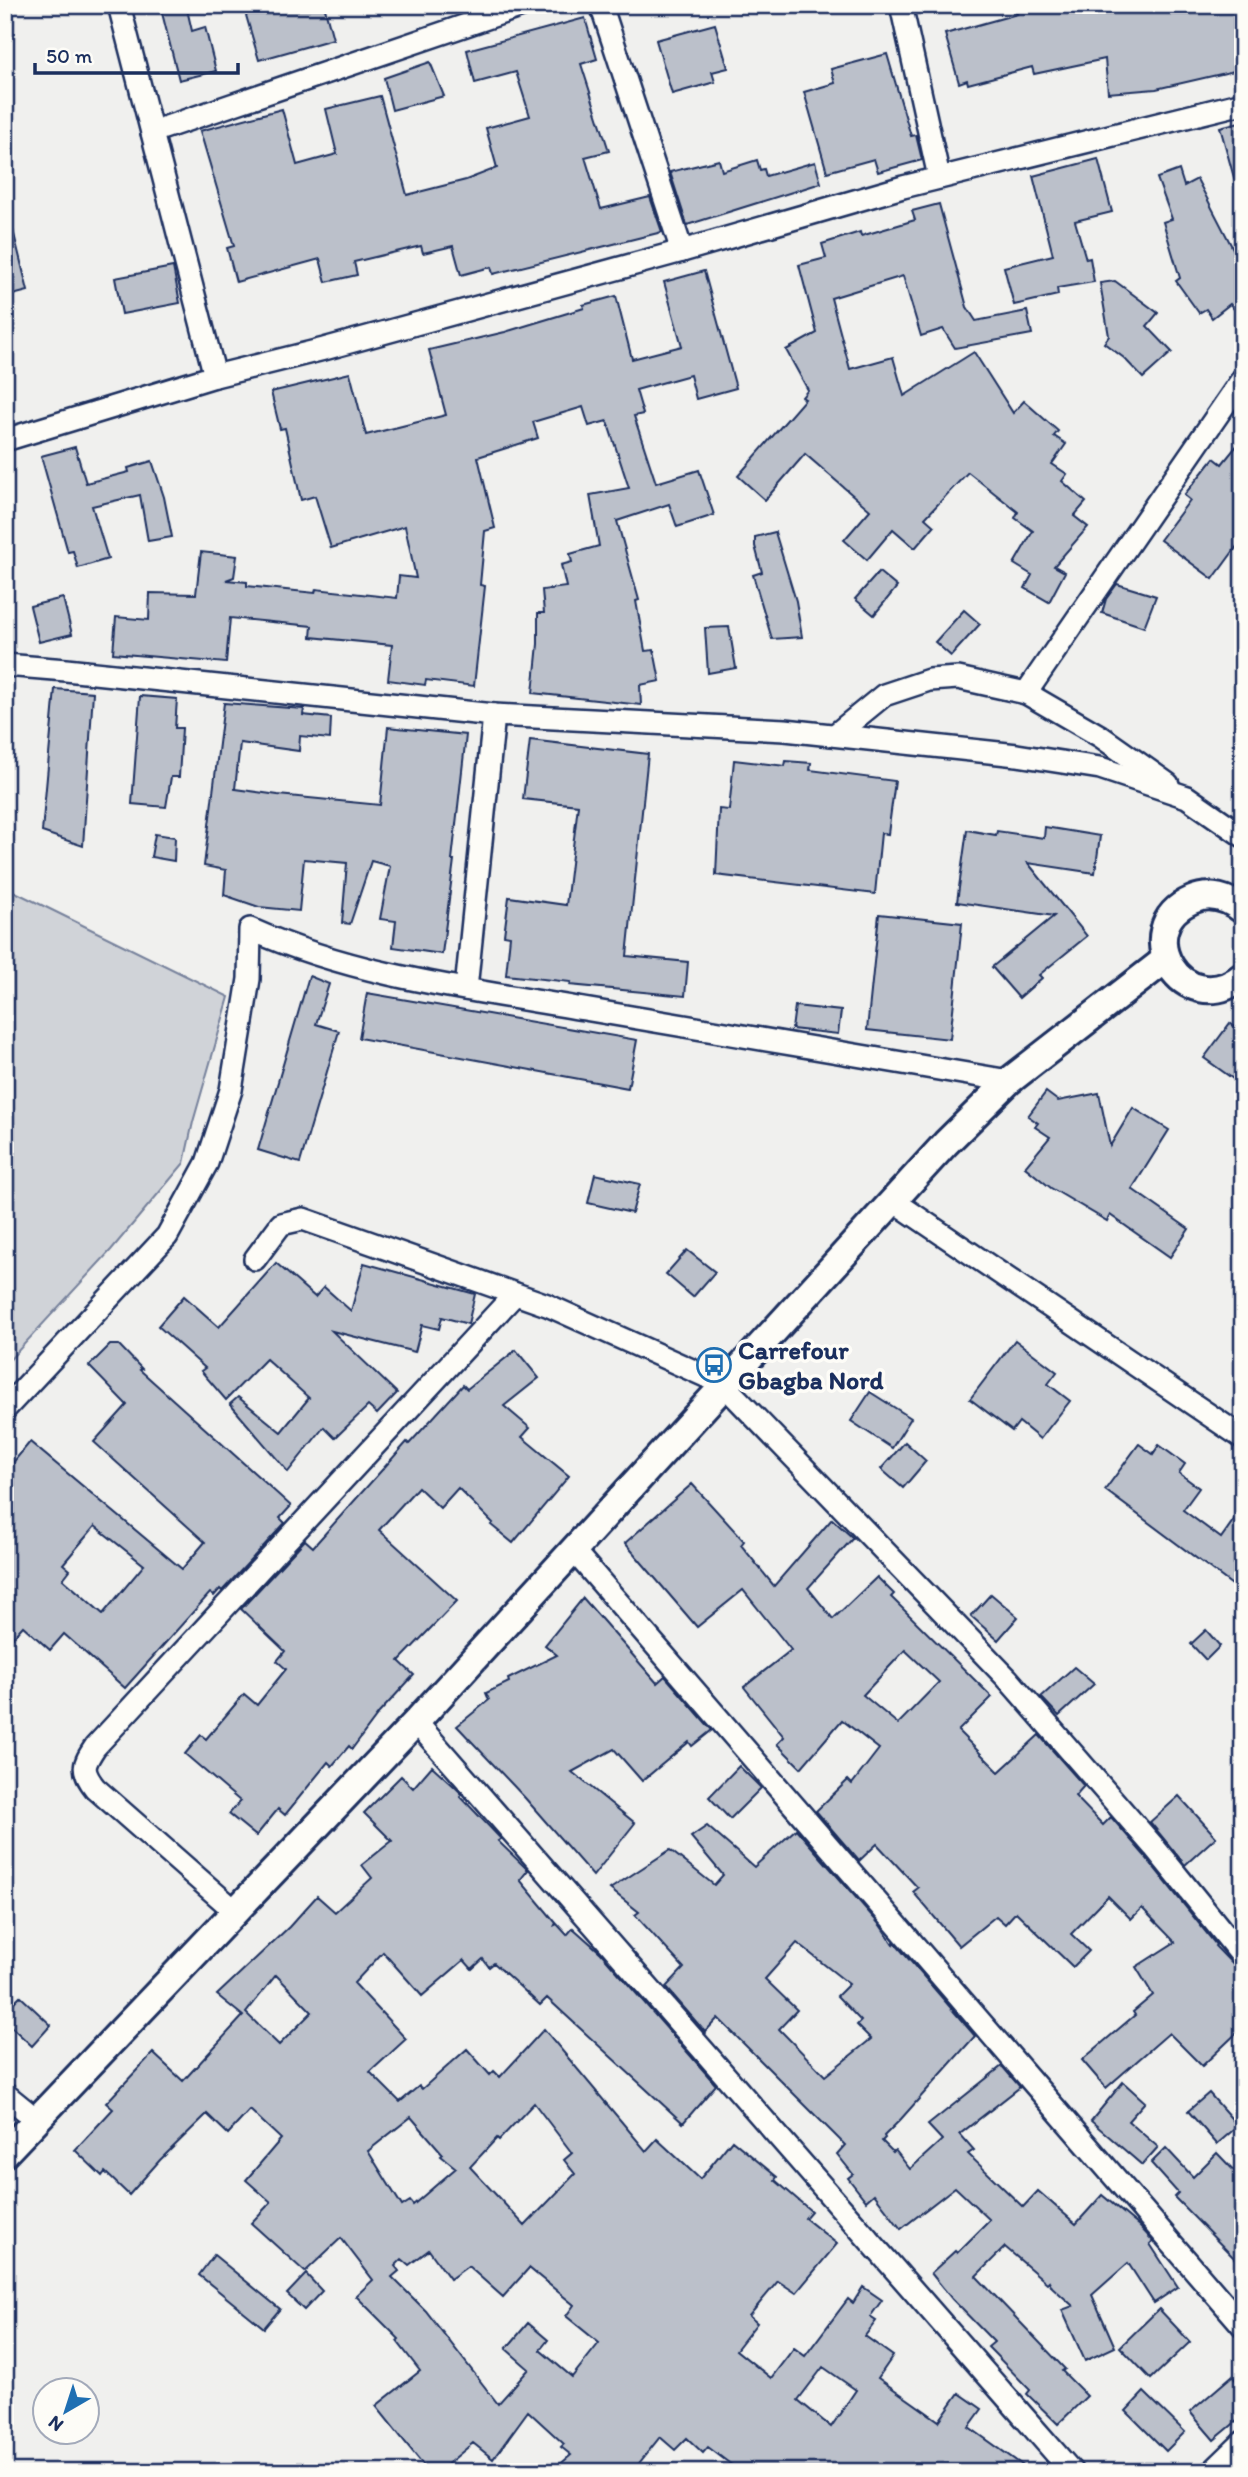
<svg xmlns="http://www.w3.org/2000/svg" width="1248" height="2477" font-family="Itim,sans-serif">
	<rect width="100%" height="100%" fill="#f0f0ee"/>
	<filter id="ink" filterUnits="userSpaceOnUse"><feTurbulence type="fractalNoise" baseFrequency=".0143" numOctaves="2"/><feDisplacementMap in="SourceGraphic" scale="14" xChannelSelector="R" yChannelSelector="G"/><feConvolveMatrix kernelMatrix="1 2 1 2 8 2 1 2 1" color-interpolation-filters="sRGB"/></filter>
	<g filter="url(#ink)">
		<path fill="#d0d3d8" stroke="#76819b" stroke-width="2" d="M5,887L229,997L193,1122L184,1163L111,1250L5,1365Z"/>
		<g fill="#bbc0ca" stroke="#1b2f5e" stroke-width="2" fill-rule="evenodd">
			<path d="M160,5H186L192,31L205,27L216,71L179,80Z"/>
			<path d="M243,5H324L333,39L259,60Z"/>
			<path d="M1030,5H1243V69L1156,89L1108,93L1105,59L1034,74L1032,67L968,84L967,80L959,83L945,34L1017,14L1015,9Z"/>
			<path d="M585,18L597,59L581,64L609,151L585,157L601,209L650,197L662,232L493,274L491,267L461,275L453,246L423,253L421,246L354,262L357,275L326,282L320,259L236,282L227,248L234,246L200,131L282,109L297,165L337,154L326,109L380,96L407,195L466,180L497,168L486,128L530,116L516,72L475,83L467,50Z"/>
			<path d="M715,24L728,68L712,72L715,82L672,94L656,40Z"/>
			<path d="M887,54L911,136L916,135L922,160L878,172L874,159L827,172L804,92L835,83L831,69Z"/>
			<path d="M430,62L444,96L392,110L384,78Z"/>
			<path d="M1243,121V184L1236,185L1220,127Z"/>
			<path d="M1098,159L1112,212L1075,221L1086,259L1090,258L1094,282L1057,288L1058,295L1014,305L1004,267L1053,255L1033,176Z"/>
			<path d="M719,160L722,171L757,160L760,170L764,169L766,176L815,162L821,183L687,225L670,172Z"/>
			<path d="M1179,170L1184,186L1197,179L1243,268V320L1230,304L1212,318L1206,309L1199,313L1176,281L1180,278L1163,222L1172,219L1157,178Z"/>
			<path d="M939,204L967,307L976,321L1027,311L1032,334L955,348L943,329L921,336L903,276L831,298L850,369L893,357L904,396L974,352L1013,413L1024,401L1058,431L1054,436L1066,444L1052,464L1067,474L1062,481L1086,502L1074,516L1088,527L1054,566L1065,572L1049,602L1025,588L1032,575L1014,564L1033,531L1015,518L1018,512L968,472L925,518L934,526L915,548L893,529L867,560L844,540L870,510L805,454L765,500L738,476L805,399L802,397L808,390L786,350L817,333L799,265L826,258L822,244L860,232L861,236L915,220L912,211Z"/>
			<path d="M13,230L28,291L5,297V231Z"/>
			<path d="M173,267L180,303L122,314L115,278Z"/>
			<path d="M704,271L736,388L696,399L690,375L636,390L643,414L634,416L656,483L699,470L714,515L677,527L669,504L617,521L639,600L636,601L645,651L654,650L660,681L640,685L641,705L533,693L538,644V613H544L542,590L566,587L561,565L572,562L570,554L599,546L590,495L629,488L607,421L589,426L583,407L533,422L538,438L478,457L495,528L485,531L480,585L485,586L474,686L426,680L425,685L388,680L392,645L311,637L312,626L230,618L226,663L113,653L116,617L149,620L150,593L196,594L201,552L237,556L234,577L226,580L247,582V586L315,593L316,589L397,598L399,576L416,578L405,526L331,548L315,496L301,500L285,428L280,429L271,392L350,373L366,435L446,415L429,350L505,332L584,308L583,305L616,296L632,359L682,346L664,282Z"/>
			<path d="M1115,281L1158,313L1147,326L1172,352L1143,378L1124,358L1104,343L1109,336L1100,283Z"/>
			<path d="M1243,438V538L1213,579L1160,540L1190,500L1184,495L1214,458L1222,464Z"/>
			<path d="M75,447L86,483L129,472L128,468L152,461L164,497L172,537L148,541L140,495L92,506L108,559L78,568L73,551L68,552L41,456Z"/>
			<path d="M775,532L796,601L802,637L772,639L753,575L762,572L755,546V537Z"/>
			<path d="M879,572L897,587L874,615L855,599Z"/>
			<path d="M1117,584L1156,596L1144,627L1102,613L1106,599Z"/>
			<path d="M63,598L72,634L39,642L30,606Z"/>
			<path d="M964,610L980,624L951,656L935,642Z"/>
			<path d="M729,627L736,668L708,673L705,628Z"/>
			<path d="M55,689L93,692L83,846L42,832Z"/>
			<path d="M140,696L177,699L175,728H182L179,777H171L166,807L132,804Z"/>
			<path d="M224,703L304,709L303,715L331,718L330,739L300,736L299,751L240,743L235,789L278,795L380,805L388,727L466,735L452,860H454L442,954L393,947L396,921L380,919L390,866L371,861L350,924L342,923L347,863L304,859L299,911L259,907L224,895L226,870L204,866Z"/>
			<path d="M530,740L648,754L627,956L688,962L685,996L570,985L571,982L506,975L510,936L504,935L509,897L566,905L578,805L523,799Z"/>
			<path d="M734,760L785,766L786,761L811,763L810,770L895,781L888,834L881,833L875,894L716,875L719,809L729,810Z"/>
			<path d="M1045,827L1100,836L1095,873L1028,863L1087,936L1039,975L1042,978L1019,998L992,967L1054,916L957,902L967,830L996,835L997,831L1044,838Z"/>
			<path d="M155,834L175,837L174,861L151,857Z"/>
			<path d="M879,914L962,923L950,1039L867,1030Z"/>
			<path d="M309,976L329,984L316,1024L339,1031L300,1163L258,1150Z"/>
			<path d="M367,993L637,1040L628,1088L359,1038Z"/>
			<path d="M795,1006L841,1011L838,1034L792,1029Z"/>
			<path d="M1230,1023L1243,1033V1086L1204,1058Z"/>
			<path d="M1046,1092L1058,1101L1099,1093L1110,1146L1133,1108L1169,1130L1132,1189L1189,1229L1170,1257L1110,1215L1107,1221L1051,1188L1025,1167L1050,1137L1035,1127L1038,1123L1028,1116Z"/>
			<path d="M595,1174L640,1184L632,1213L588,1203Z"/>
			<path d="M687,1250L715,1272L693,1297L666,1274Z"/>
			<path d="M276,1263L315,1297L324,1287L351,1311L364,1263L475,1294L468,1324L442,1317L439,1329L422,1325L415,1352L332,1331L397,1393L377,1414L368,1406L335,1438L324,1427L288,1472L230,1404L238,1397L281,1432L309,1398L266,1359L226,1400L201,1371L205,1368L158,1326L184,1296L219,1327Z"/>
			<path d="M1015,1340L1057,1372L1048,1384L1070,1401L1040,1439L1019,1422L1012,1431L970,1399Z"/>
			<path d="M110,1345H119L142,1369L140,1370L291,1506L280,1518L285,1523L222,1591L220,1589L214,1596L210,1593L125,1688L64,1634L50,1650L23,1626L5,1646V1472L30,1442L182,1569L205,1542L94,1442L127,1405L89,1366ZM95,1526L144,1565L103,1614L63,1579L70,1570L63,1564Z"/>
			<path d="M516,1350L539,1378L504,1406L530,1428L522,1437L569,1476L513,1543L491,1525L493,1523L458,1488L440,1508L418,1487L379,1530L457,1601L399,1661L414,1675L379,1713L352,1749L349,1746L332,1766L328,1762L285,1815L278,1809L256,1836L229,1814L240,1801L185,1754L201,1735L206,1739L244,1694L257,1705L286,1669L277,1661L285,1651L241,1609L305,1540L313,1547L407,1442L409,1444L463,1385L467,1389Z"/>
			<path d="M870,1392L911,1418L892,1448L851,1421Z"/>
			<path d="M905,1442L926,1461L903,1488L881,1469Z"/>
			<path d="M1139,1444L1153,1454L1159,1445L1185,1464L1179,1473L1199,1488L1183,1510L1221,1538L1243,1507V1593L1105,1490Z"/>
			<path d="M692,1484L744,1541L741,1545L774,1586L832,1519L853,1538L808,1588L833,1619L877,1577L894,1594L891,1597L992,1697L958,1731L999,1772L1039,1735L1084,1786L1075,1796L1103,1825L1111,1817L1144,1855L1216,1945L1215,1946L1243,1975V2027L1202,2066L1169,2033L1106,2088L1082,2060L1135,2015L1133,2012L1153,1995L1136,1967L1175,1942L1142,1908L1131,1919L1108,1896L1071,1934L1089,1951L1073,1967L1016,1912L1005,1924L996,1916L959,1946L913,1892L918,1888L877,1844L859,1861L816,1811L848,1780L852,1784L879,1749L842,1720L801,1768L777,1744L784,1737L744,1687L791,1650L743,1590L697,1627L625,1543ZM905,1650L939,1682L898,1724L863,1695Z"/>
			<path d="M991,1594L1018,1617L998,1640L971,1616Z"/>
			<path d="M583,1598L657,1683L665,1676L712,1730L692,1746L689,1742L642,1781L614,1749L572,1772L635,1823L593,1876L525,1798L457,1726L489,1700L486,1693L509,1682L508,1679L557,1655L545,1645Z"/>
			<path d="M1206,1630L1220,1646L1206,1660L1191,1644Z"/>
			<path d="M1074,1667L1094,1684L1059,1716L1041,1697Z"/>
			<path d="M432,1766L456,1788L462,1794L460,1796L501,1839L498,1841L528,1870L520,1880L556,1923L555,1925L557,1924L567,1935L573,1928L601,1953L716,2085L683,2123L547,1998L540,2005L494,1963L489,1967L483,1959L472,1969L464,1960L422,1996L383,1952L354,1983L406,2039L370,2072L400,2102L419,2086L422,2089L467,2049L490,2075L494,2071L500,2077L544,2029L646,2151L657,2139L700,2179L732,2140L777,2177L775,2180L811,2211L805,2218L837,2244L796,2293L778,2281L749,2316L757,2323L736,2350L771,2378L794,2348L805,2356L848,2299L853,2303L863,2287L882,2300L870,2317L876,2321L865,2336L893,2356L878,2378L939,2421L959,2393L982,2409L969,2427L1032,2472H741L708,2447L703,2453L687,2438L675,2450L660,2437L632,2472H551L571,2455L561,2447L564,2444L528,2411L493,2459L473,2443L438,2472H429L376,2406L420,2371L397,2341L399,2339L356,2296L373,2280L341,2238L305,2272L251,2223L271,2202L246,2180L281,2139L250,2110L228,2134L207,2114L160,2160L129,2195L105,2172L102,2176L75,2150L113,2109L106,2103L153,2053L183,2081L243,2016L217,1995L289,1927L317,1896L335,1912L372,1878L362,1865L392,1841L364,1813L401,1776L413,1788ZM276,1975L312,2012L279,2045L246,2013ZM534,2103L572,2153L564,2160L575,2174L525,2226L470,2167L497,2138L499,2140ZM411,2117L443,2154L441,2156L456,2168L413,2205L410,2201L402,2206L368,2151ZM429,2250L450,2279L468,2266L503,2297L529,2268L574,2305L566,2316L599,2343L572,2377L540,2350L548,2340L528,2323L506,2349L529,2369L498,2404L426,2311L392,2277L399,2271L395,2266L402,2259L409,2265ZM823,2367L856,2390L831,2427L798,2400Z"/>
			<path d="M739,1766L761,1788L730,1819L709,1797Z"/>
			<path d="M1179,1796L1216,1837L1185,1865L1150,1822Z"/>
			<path d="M707,1826L754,1867L796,1829L880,1925L893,1944L894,1942L975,2036L901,2119L884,2136L885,2138L882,2141L893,2152L895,2150L910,2169L942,2140L928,2125L1002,2066L1020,2087L960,2134L974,2150L968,2154L1023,2207L1038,2191L1076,2224L1102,2195L1139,2226L1153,2241L1150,2244L1178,2287L1154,2303L1128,2263L1092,2295L1115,2347L1085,2361L1062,2310L1073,2306L1052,2287L1049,2281L1047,2283L1005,2247L976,2276L1065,2369L1062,2371L1087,2396L1058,2424L1027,2394L1030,2390L988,2347L994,2342L952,2299L931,2273L955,2251L957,2253L990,2220L955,2187L901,2229L874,2194L866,2201L848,2178L853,2174L837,2154L845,2145L718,2018L705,2032L666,1987L684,1968L635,1915L639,1912L610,1889L670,1850L714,1885L723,1875L691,1837ZM797,1943L849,1984L837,1996L861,2021L857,2025L871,2039L825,2076L779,2029L797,2010L765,1979Z"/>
			<path d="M20,1996L51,2025L32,2046L5,2021V2011Z"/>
			<path d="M1123,2082L1145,2102L1128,2121L1158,2147L1142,2165L1091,2121Z"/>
			<path d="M1209,2093L1238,2126L1217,2144L1188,2111Z"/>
			<path d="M1166,2148L1193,2177L1217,2153L1243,2180V2267L1174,2197L1178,2193L1151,2163Z"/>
			<path d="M214,2255L280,2309L264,2328L199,2275Z"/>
			<path d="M306,2274L322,2291L304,2310L287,2294Z"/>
			<path d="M1159,2309L1190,2342L1151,2379L1120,2347Z"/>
			<path d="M1232,2376L1243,2388V2416L1214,2440L1190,2412Z"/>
			<path d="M1144,2392L1185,2432L1166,2451L1126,2411Z"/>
		</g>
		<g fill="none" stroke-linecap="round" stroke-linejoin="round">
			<g stroke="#1b2f5e" stroke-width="26">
				<g id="minor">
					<path d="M119,5L215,376"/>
					<path d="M601,5L682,251"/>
					<path d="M901,5L939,177"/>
					<path d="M152,132L525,5"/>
					<path d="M5,440L215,376L324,349L682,251L903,187L1243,103"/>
					<path d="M5,665L66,670L494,715L785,730L1017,755L1100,768L1187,797L1243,836"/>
					<path d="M1026,693L1243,378"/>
					<path d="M835,735L884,695L929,680L958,678L1026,693L1100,736L1168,784"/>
					<path d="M466,989L494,715"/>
					<path d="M892,1200L1243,1438"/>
					<path d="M255,1259L281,1224L303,1219L547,1305L723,1384L1007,1678L1154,1847L1243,1957"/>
					<path d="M5,1409L167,1236L207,1163L231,1090L249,979L250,929C355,976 472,990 584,1009C726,1033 867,1057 1009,1081"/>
					<path d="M574,1551L1243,2326"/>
					<path d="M416,1722L1072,2472"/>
					<path d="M235,1911L95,1788C81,1770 83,1765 95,1747L515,1294"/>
					<path d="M5,2094L37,2120"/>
					<path d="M1212,2472L1243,2442"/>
				</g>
			</g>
			<g stroke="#1b2f5e" stroke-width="32">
				<g id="tertiary">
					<path d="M1243,910C1228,898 1210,892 1192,900C1127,928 1183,1024 1243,976"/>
					<path d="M5,2153L416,1722L946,1143L1009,1081L1166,959"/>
				</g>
			</g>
			<use href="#minor" stroke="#fdfcf7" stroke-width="21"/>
			<use href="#tertiary" stroke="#fdfcf7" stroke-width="26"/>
		</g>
	</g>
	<defs>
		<g id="bus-ring" transform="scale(1.75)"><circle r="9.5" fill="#fdfcf7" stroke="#1f6fb2" stroke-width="1.5"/><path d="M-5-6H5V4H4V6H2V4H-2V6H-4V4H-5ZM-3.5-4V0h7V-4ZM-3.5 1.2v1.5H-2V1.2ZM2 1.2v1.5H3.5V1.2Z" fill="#1f6fb2"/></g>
	</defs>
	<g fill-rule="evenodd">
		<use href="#bus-ring" x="714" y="1365"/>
	</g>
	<g text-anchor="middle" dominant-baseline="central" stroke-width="7" stroke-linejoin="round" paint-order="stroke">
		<g font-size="26" font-weight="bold" fill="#1b2f5e" stroke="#fdfcf7" text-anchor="start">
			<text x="738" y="1350">Carrefour<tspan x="738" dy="30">Gbagba Nord</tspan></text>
		</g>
	</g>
	<rect width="1248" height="2477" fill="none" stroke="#fdfcf7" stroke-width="28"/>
	<rect x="14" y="14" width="1220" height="2449" fill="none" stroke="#1b2f5e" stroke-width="2.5" filter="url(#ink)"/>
	<g transform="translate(66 2411) rotate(219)"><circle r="33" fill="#fdfcf7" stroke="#a3aaba" stroke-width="2"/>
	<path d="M0-5L12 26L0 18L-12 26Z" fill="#1f6fb2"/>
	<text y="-10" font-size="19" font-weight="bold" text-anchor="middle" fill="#1b2f5e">N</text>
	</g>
	<path d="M35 63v10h203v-10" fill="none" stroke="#1b2f5e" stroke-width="3.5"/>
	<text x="46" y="63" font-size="21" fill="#1b2f5e" stroke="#fdfcf7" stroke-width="5" paint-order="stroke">50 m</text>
</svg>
